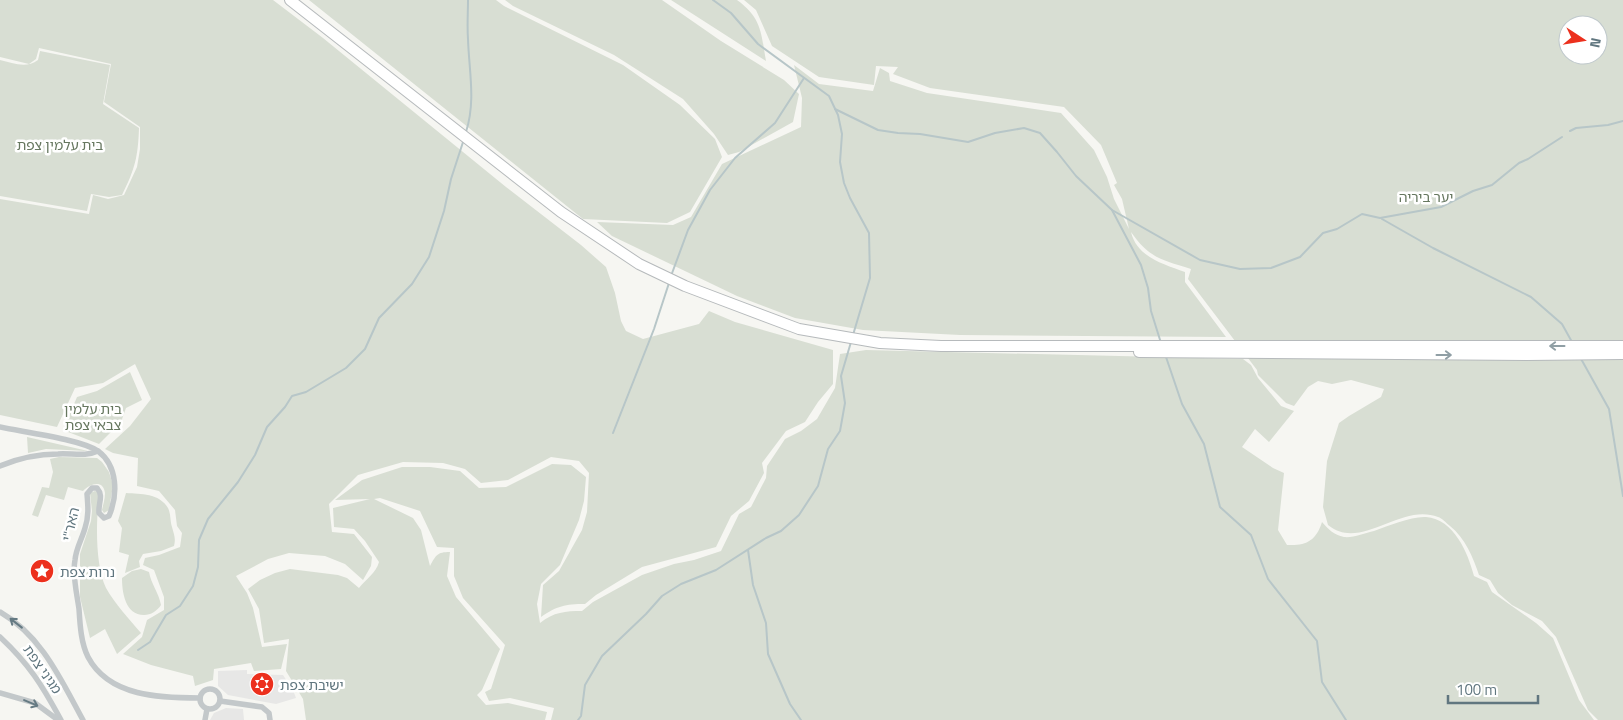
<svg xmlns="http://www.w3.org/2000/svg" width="1623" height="720" font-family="'Titillium Web','Noto Sans Hebrew',sans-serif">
	<rect width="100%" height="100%" fill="#f6f6f2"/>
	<g fill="#e7e7e6">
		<path d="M247,670V674L283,675L293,690L296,698L276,704L228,695L218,686V671Z"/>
		<path d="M226,708L243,709L244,720H210L214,713Z"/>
	</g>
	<g fill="#d8ded3" fill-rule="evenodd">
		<path d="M0,0H273L323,38L506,187L581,245L606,267L615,293L621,321L626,331L643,339L699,324L709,311L735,322L833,350V384L818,402L805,422L786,431L762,463L764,473L749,501L731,516L716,547L642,567L596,595L585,604C565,604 557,606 541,617L543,585L559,571L582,530L587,512L589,473L579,461L551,457L508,480L481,483L465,469L443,463L403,462L358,475L329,504L332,532L354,534L372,557L371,566L363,580L345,564L325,556L289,553L268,559L236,576L247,593L253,608L262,647L287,644L281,669L254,671L251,663L214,669L213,680L195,686L193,676L151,665L123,654L142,637L147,620L164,610V597L154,570L143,565L145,558L159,555L180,547L182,533L177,526L175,510L159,491L137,486L138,458L113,453L105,449L130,426L151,399L135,364L103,383L75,388L57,427L0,415V199L89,214L93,195L108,199L124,195L137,167L140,149V127L104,102L111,64L39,48L36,59L29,64L0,57Z"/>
		<path d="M309,0H496L504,6L623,65L680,105L715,139L722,157L690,212L667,223L583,219Z"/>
		<path d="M505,0H662L721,41L784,80L799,94L793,122L739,152L728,155L714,134L683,99L614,55L513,6Z"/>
		<path d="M671,0H737C762,18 761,33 766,61Z"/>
		<path d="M744,0H1623V720H1598L1588,710L1556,637L1542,621L1512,605L1498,593L1490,580L1479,575C1473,557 1465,538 1450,526C1446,523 1442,518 1438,517C1401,502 1361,552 1328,525L1323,507L1327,461L1339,423L1349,416L1381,397L1384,389L1351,380L1332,384L1318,381L1308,387L1294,406L1286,403L1258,375L1257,370L1188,279L1191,269C1162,260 1149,258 1131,232C1137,257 1163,264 1185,272V282L1226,337L960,335L863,330L795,318L737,296L612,236L597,222L673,225L691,217L722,164L801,127L802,98L794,65L819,84L873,91L880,68L889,73L890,81L927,93L1061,113L1094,150L1107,177L1114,199L1129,229L1122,199L1114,185L1117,183L1101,145L1064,107L930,88L893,74L898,67L876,66L874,85L819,77L772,46L756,10ZM1568,25H1598V55H1568Z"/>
		<path d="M40,51L110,65L103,104L139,128C138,157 135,169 122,195L109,197L91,194L87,211L0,196V60C13,63 26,69 38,60Z"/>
		<path d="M866,350L1243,359L1251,365L1258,378L1281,406L1294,411L1269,442L1255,429L1242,447L1273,468L1284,473L1278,530L1287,545C1306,546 1316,541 1322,522C1328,529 1334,535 1344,537C1353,538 1365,533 1374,531C1388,526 1412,516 1426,517C1454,519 1468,553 1474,576L1487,582L1492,592L1536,623L1553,638L1579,700L1594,720H551L554,708L510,698L489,701L485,692L491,689L505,645L463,598L454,576V548L437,547L420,511L380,498L374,499L413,518L421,530L430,566C436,555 437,552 450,552L447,576L456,597L500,649L482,690L477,695L486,705L508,703L547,712L545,720H306L303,699L286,671L289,639L264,643L259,609L248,589L260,580L275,573L290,569L338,575L347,578L359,588C366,579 376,573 379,562L365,541L354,529L334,527L333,508L370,499L335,500L362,480L402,467H430L460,471L479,488L506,487L552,464L571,465L586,477L584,501L579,520L560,565L541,584L537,604L540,623C554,612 565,611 582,611L593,602L642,575L674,564L694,560L721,551L739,514L751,507L766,478L767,466L785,439L801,431L817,419L835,388L840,354Z"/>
		<path d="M130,372L142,400L126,408L121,422L99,444L63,430L77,397L97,391Z"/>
		<path d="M27,437L88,451L46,449L28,453Z"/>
		<path d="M59,457L97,458L102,462L109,472L113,485L109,510L104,513L102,510C103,505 105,499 105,493C103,479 90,484 83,491L68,487L64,500L46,495L38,517L32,515L42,487L49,488L53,472L50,459Z"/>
		<path d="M95,491L98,492L99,497C96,521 95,565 106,588C115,604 129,619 141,633L117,654L105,629L90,638L80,597V554L91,521L92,511L90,493Z"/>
		<path d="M126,493C141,494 159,493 168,508C171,514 170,521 172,527C174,535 176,538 174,546L161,551L143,554L139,561L140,567L125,573L129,555L119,552L122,528L118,521Z"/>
		<path d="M141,569L149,572C151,584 159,593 161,605C157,611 151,615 144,615C125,615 122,592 122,578L132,571Z"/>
	</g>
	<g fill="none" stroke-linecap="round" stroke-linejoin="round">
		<g stroke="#b7c6c8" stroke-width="2">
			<path d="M713,0L731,13L758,44L829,96L838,115L842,134L840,162L844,183L850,198L869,233L870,278L853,335"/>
			<path d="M835,109L878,130L898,133L920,134L968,142L995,133L1024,128L1040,133L1057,152L1076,176L1112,210L1200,260L1240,269L1271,268L1300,257L1323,233L1337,229L1362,214L1380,218L1441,207L1473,191L1492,185L1519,163L1528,159L1562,137"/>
			<path d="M1570,131L1576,128L1608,125L1623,121"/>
			<path d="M466,132C476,101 469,71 468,39C467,26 468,13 468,0"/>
			<path d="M1112,210L1141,265L1148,288L1151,311L1161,343"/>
			<path d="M1382,219L1433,248L1531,297L1562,324L1572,342"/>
			<path d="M671,276L688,230L710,190L735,158L775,123L804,78"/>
			<path d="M1166,357L1182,404L1204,444L1220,507L1251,535L1268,579L1317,641L1322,682L1346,720"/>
			<path d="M1580,357L1609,409L1623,496"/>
			<path d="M613,433L654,329L669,283"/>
			<path d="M748,550L753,585L766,623L768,654L790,704L801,720"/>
			<path d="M138,650L150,642L166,615L180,606L193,586L198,567L199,540L208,519L238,482L255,455L267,427L285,407L292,396L306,392L346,368L365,349L379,318L412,284L429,257L444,211L451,179L464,139"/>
			<path d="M578,720L581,716L585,685L602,656L646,614L662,596L681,584L716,570L766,538L781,531L799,515L818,486L828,449L840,431L845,403L841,376L851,342"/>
		</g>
		<g stroke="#b6babc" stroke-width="12">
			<g id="highway">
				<path d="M290,0L561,212L639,264L685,286L799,329L880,343L941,346H1623"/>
				<path d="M1139,352L1527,355L1623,354"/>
			</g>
		</g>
		<g stroke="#c3c8ca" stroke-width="5.5">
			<path d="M0,427C23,432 80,439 98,451C118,466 118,495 109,516L104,518L99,513C98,503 104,496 97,488H92L87,494C88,506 89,516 85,528C82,539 76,548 75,560C72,575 77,594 79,609C80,625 81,643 88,657C109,697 161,698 200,698"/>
			<path d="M0,466C19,458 38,454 58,454C72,453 85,457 98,451"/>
			<path d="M0,612C42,636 61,680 83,720"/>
			<path d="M0,637C29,664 42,685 61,720"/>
			<circle cx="210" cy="699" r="10"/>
			<path d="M0,693L35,703L58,720"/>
			<path d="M220,701L262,707L269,713L270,720"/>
			<path d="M205,720L207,709"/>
		</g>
		<use href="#highway" stroke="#fff" stroke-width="10"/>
	</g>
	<defs><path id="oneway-shaft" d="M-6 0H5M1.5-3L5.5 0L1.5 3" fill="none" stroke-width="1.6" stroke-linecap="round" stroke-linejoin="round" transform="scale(1.25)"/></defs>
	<g stroke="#909fa5">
		<use href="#oneway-shaft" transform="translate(1557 346) rotate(180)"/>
		<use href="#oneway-shaft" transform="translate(1444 355)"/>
	</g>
	<g stroke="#657a83">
		<use href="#oneway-shaft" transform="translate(16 623) rotate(-142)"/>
		<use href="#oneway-shaft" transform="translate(31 703) rotate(23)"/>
	</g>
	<defs>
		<g id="sight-disc" transform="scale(1.25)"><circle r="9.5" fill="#ec301d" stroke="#fff"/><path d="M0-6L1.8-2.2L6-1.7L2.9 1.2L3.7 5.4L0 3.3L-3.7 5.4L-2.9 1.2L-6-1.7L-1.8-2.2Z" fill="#fff"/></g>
		<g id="synagogue-disc" transform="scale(1.25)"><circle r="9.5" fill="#ec301d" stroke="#fff"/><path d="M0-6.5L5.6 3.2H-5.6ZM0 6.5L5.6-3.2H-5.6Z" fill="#fff"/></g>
	</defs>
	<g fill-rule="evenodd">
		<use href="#sight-disc" x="42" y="571"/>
		<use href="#synagogue-disc" x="262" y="684"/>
	</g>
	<g text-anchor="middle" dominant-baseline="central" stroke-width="5" stroke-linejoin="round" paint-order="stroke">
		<g font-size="14" fill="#66775f" stroke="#fff">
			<text x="60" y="144">בית עלמין צפת</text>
			<text x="1426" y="196">יער ביריה</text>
			<text x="93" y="408">בית עלמין<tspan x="93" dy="16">צבאי צפת</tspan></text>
		</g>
		<g font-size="14" fill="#60767f" stroke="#fff">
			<text transform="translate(70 524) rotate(-76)">האר"י</text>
			<text transform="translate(43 669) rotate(55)">מגיני צפת</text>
		</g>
		<g font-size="14" fill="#60767f" stroke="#fff" text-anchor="start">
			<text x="60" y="571">נרות צפת</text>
			<text x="280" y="684">ישיבת צפת</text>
		</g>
	</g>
	<g transform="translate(1583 40) rotate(102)"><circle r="24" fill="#ffffff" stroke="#bfc8cc"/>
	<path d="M0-4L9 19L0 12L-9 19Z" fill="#ec301d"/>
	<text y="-8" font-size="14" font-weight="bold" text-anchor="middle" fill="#60767f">N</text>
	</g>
	<path d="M1448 695v8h90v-8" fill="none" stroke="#60767f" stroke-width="2.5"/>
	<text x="1456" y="695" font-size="15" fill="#60767f" stroke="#ffffff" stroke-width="4" paint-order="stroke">100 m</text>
</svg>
